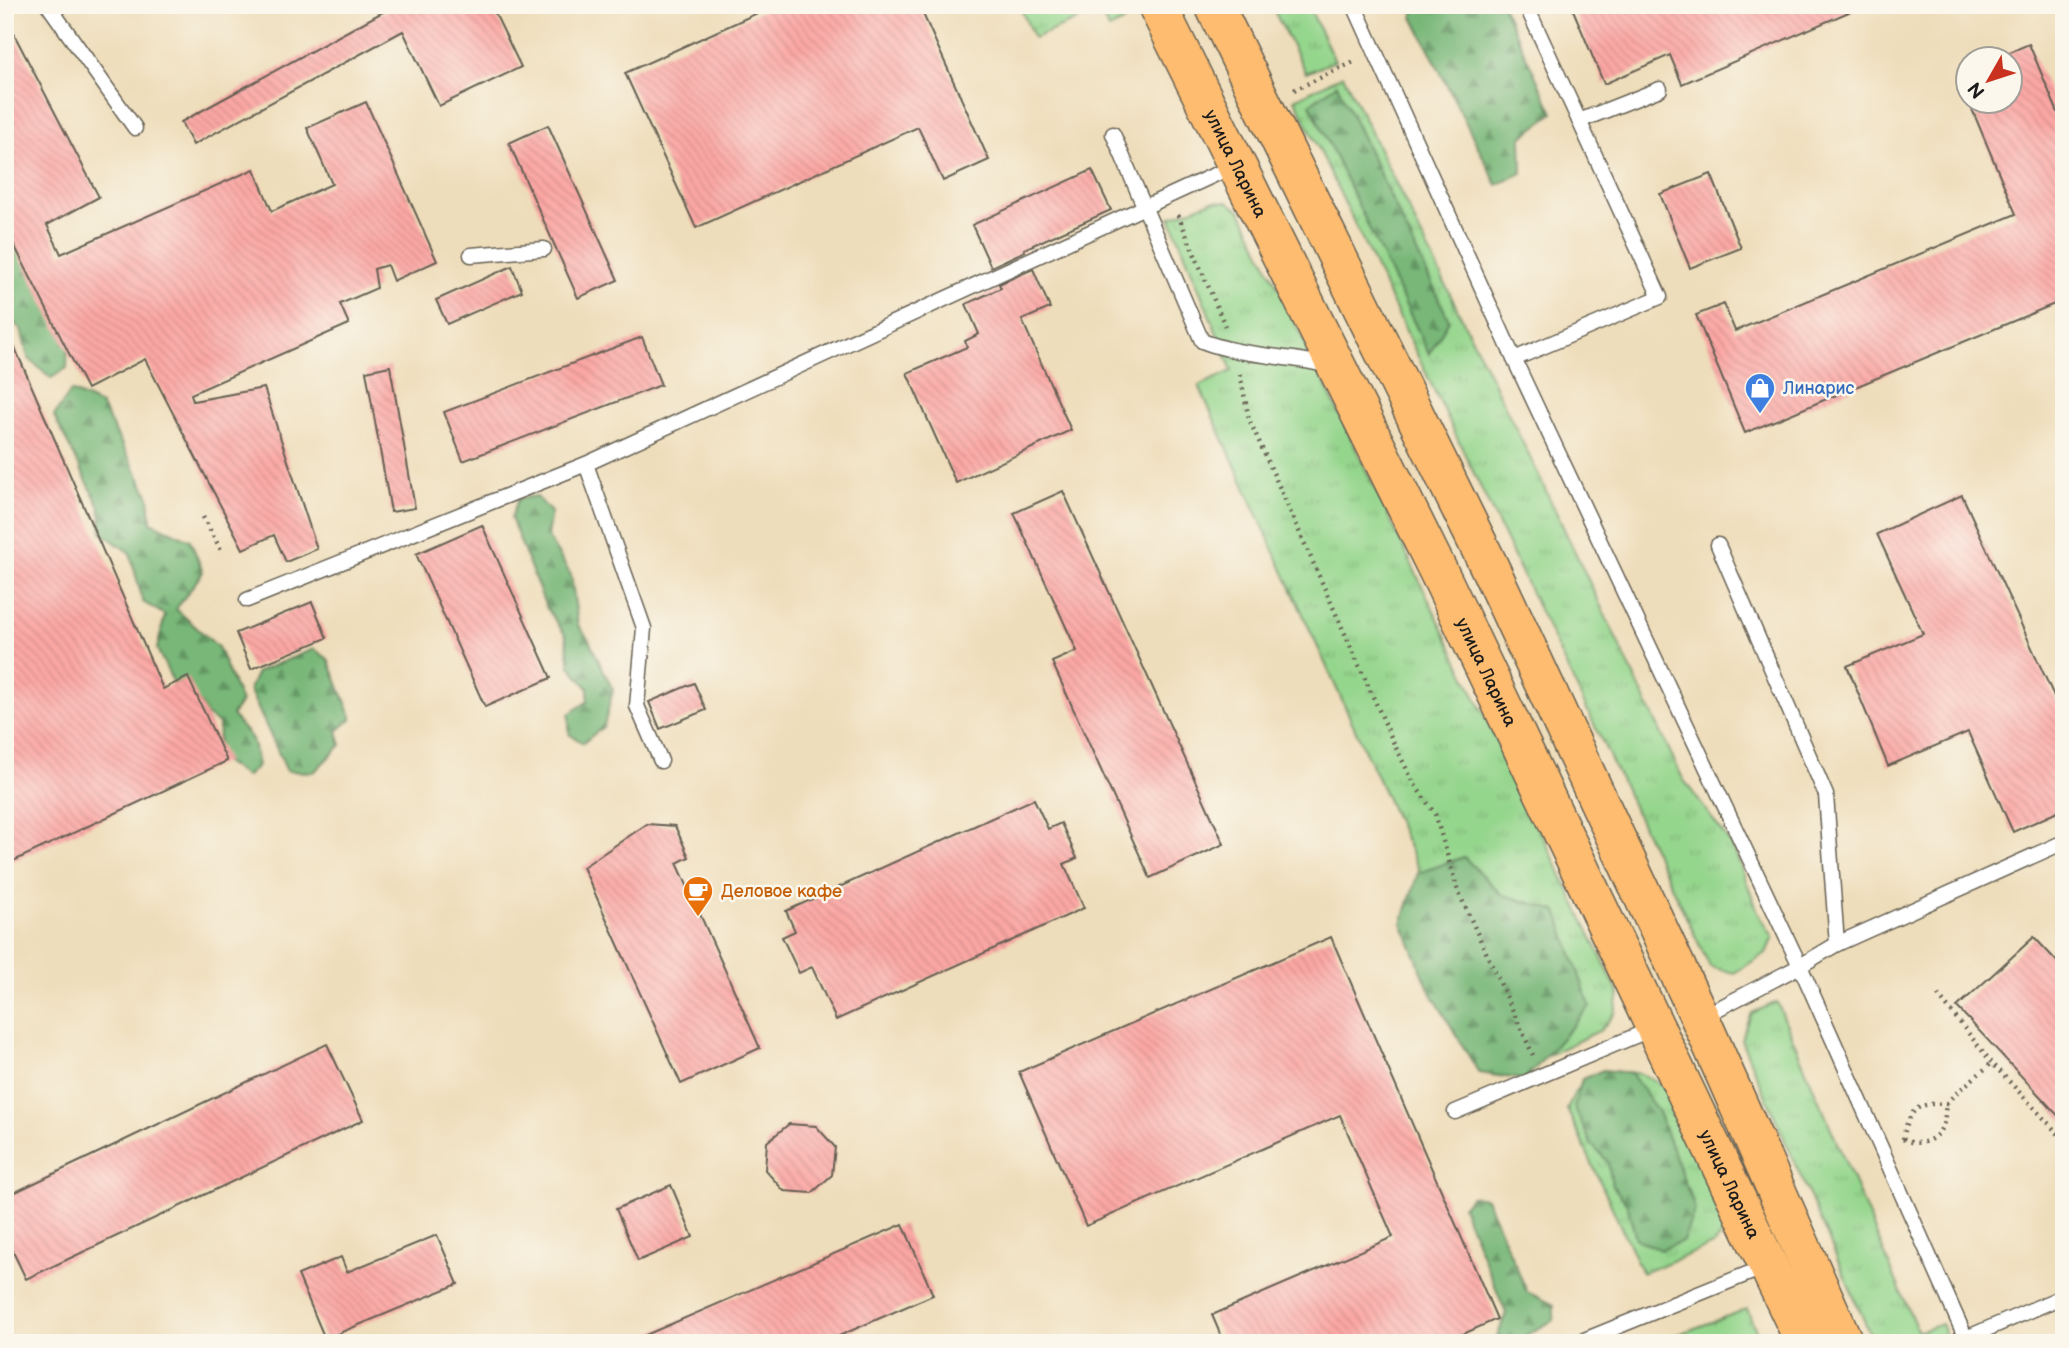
<svg xmlns="http://www.w3.org/2000/svg" width="2069" height="1348" font-family="'Balsamiq Sans',sans-serif">
	<defs>
		<pattern id="grass-tufts" width="24" height="20" patternUnits="userSpaceOnUse" patternTransform="scale(1.75)"><rect width="24" height="20" fill="#95d68d"/><path d="M3 7l-1-3M5 7V3M7 7l1-3M15 17l-1-3M17 17v-4M19 17l1-3" fill="none" stroke="#80b779"/></pattern>
		<pattern id="forest-firs" width="22" height="20" patternUnits="userSpaceOnUse" patternTransform="scale(1.75)"><rect width="22" height="20" fill="#78b778"/><path d="M5 1l3.5 6h-7zM16 11l3.5 6h-7z" fill="#629462"/></pattern>
		<pattern id="building-back-hatch" width="6" height="6" patternUnits="userSpaceOnUse" patternTransform="scale(1.75)"><rect width="6" height="6" fill="#fba7a4"/><path d="M-1 5l2 2M0 0l6 6M5-1l2 2" fill="none" stroke="#d78f8d"/></pattern>
	</defs>
	<rect width="100%" height="100%" fill="#fbf7ec"/>
	<filter id="ink" filterUnits="userSpaceOnUse"><feTurbulence type="fractalNoise" baseFrequency=".0143" numOctaves="2"/><feDisplacementMap in="SourceGraphic" scale="14" xChannelSelector="R" yChannelSelector="G"/><feConvolveMatrix kernelMatrix="1 2 1 2 8 2 1 2 1" color-interpolation-filters="sRGB"/></filter>
	<filter id="wash" filterUnits="userSpaceOnUse"><feTurbulence type="fractalNoise" baseFrequency=".00686" numOctaves="4" result="noise"/><feDisplacementMap in="SourceGraphic" scale="28" xChannelSelector="R" yChannelSelector="G"/><feGaussianBlur stdDeviation="1.57" result="paint"/><feColorMatrix in="noise" values="0 0 0 0 0 0 0 0 0 0 0 0 0 0 0 0 0 1.4 0 .05"/><feComposite in="paint" operator="in"/></filter>
	<g filter="url(#wash)">
		<rect width="100%" height="100%" fill="#eeddba"/>
		<g fill="url(#grass-tufts)" stroke="#587954" stroke-width="2">
			<path d="M1019,5H1118L1125,21L1109,29L1099,11L1034,38Z"/>
			<path d="M1271,5H1308L1335,61L1306,73Z"/>
			<path d="M1343,75L1535,468L1683,779L1733,847L1759,914L1773,937L1766,953L1734,973L1710,967L1295,99Z"/>
			<path d="M1212,201L1228,202L1241,211L1619,994L1615,1013L1601,1030L1509,1074L1407,843L1199,386L1232,371L1170,217Z"/>
			<path d="M1777,1002L1918,1332L1941,1324L1949,1343H1874L1741,1040L1752,1013Z"/>
			<path d="M1622,1072C1641,1072 1653,1077 1667,1090L1722,1216C1725,1229 1724,1235 1713,1245L1642,1273L1567,1109L1576,1090Z"/>
			<path d="M1747,1309L1761,1343H1654Z"/>
		</g>
		<g fill="url(#forest-firs)" stroke="#4a6a4a" stroke-width="2">
			<path d="M1414,5H1502L1553,113L1521,138L1522,173L1497,185L1413,17Z"/>
			<path d="M1337,84L1449,320L1429,354L1310,104Z"/>
			<path d="M5,231L42,273L68,324L67,368L51,378L28,358L21,329L5,315Z"/>
			<path d="M71,391L101,405L149,496L151,522L190,540L203,572L176,609L218,647L241,702L232,715L252,739L258,765L246,777L218,757L219,724L181,698L157,649L165,615L143,602L130,553L102,533L100,507L54,416Z"/>
			<path d="M536,496L551,512L547,536L571,575L578,625L589,640L613,690L604,726L583,743L569,734V714L588,701V688L570,666L566,636L546,607L511,518L518,499Z"/>
			<path d="M314,649L328,659L352,718L337,731L341,745L314,772L287,771L249,689L257,672Z"/>
			<path d="M1464,857L1501,894L1557,911L1590,1006L1525,1080L1479,1073L1429,989L1402,923L1418,873Z"/>
			<path d="M1603,1070L1631,1073L1658,1112L1695,1209L1683,1241L1660,1250L1636,1239L1627,1204L1612,1185L1608,1162L1591,1144L1574,1107L1582,1079Z"/>
			<path d="M1471,1196L1486,1198L1527,1292L1554,1305V1320L1517,1340L1497,1338L1506,1313L1462,1207Z"/>
		</g>
		<g id="blocks">
			<g fill="url(#building-back-hatch)">
				<path d="M391,5H491L521,67L439,106L403,31L193,145L181,122L392,7Z"/>
				<path d="M775,5H919L989,160L943,181L918,127L696,228L625,73Z"/>
				<path d="M1571,5H1865L1682,84L1670,55L1604,84Z"/>
				<path d="M5,17L99,197L47,225L61,254L254,169L272,211L332,184L307,128L366,102L437,261L393,281L387,265L374,269L377,288L340,304L349,324L191,394L193,401L264,388L317,549L286,562L274,535L243,549L145,359L87,389L5,227Z"/>
				<path d="M2029,44L2064,127V300L1745,433L1696,315L1724,304L1735,331L2016,214L1969,102H2010V60H1991Z"/>
				<path d="M548,125L618,280L578,298L509,143Z"/>
				<path d="M1092,170L1111,210L1024,249L1025,251L991,267L972,225Z"/>
				<path d="M1711,174L1741,248L1690,268L1660,194Z"/>
				<path d="M512,266L522,291L447,324L436,300Z"/>
				<path d="M1033,269L1050,308L1022,320L1071,430L956,483L907,373L967,347L965,341L979,334L966,304L1001,288L999,284Z"/>
				<path d="M5,325L163,689L188,677L227,761L5,865Z"/>
				<path d="M642,337L661,385L463,461L444,412Z"/>
				<path d="M390,366L415,508L391,512L366,371Z"/>
				<path d="M1063,491L1224,844L1150,878L1052,662L1077,651L1014,513Z"/>
				<path d="M1962,495L2064,718V809L2013,832L1968,732L1888,766L1847,666L1923,634L1877,534Z"/>
				<path d="M482,525L551,678L485,707L416,554Z"/>
				<path d="M312,602L327,638L251,669L236,633Z"/>
				<path d="M694,683L706,710L660,729L649,702Z"/>
				<path d="M1034,799L1048,829L1061,823L1077,858L1064,864L1084,908L836,1020L812,967L799,973L782,937L795,931L786,911Z"/>
				<path d="M647,824L675,826L689,857L677,863L760,1048L681,1084L583,867Z"/>
				<path d="M1331,937L1497,1319L1443,1343H1224L1212,1315L1393,1237L1340,1115L1086,1226L1019,1072Z"/>
				<path d="M2034,937L2064,969V1122L1957,1007Z"/>
				<path d="M327,1044L363,1120L26,1279L5,1235V1197Z"/>
				<path d="M789,1124L816,1126L835,1147L832,1175L812,1193L784,1191L765,1170L767,1142Z"/>
				<path d="M671,1185L693,1237L638,1261L616,1209Z"/>
				<path d="M903,1224L933,1295L823,1343H627Z"/>
				<path d="M437,1235L458,1284L325,1339L298,1275L341,1257L347,1272Z"/>
			</g>
		</g>
	</g>
	<g filter="url(#ink)">
		<use href="#blocks" fill-opacity="0" stroke="#666053" stroke-width="2"/>
		<g fill="none" stroke-linecap="round" stroke-linejoin="round">
			<g stroke="#666053" stroke-width="17">
				<g id="service">
					<path d="M48,5L135,128"/>
					<path d="M1354,5L1514,359L1800,966L1968,1343"/>
					<path d="M1579,121L1660,89"/>
					<path d="M1113,134L1202,341C1243,357 1288,355 1330,366"/>
					<path d="M471,255L544,249"/>
					<path d="M1514,359L1660,297L1526,5"/>
					<path d="M586,464L644,628L637,706L661,761"/>
					<path d="M247,600L586,464L1236,165"/>
					<path d="M1837,944L2064,842"/>
					<path d="M1702,1017L1800,966L1837,944L1826,795L1718,545"/>
					<path d="M1455,1112L1654,1028"/>
					<path d="M1966,1338L2064,1296"/>
					<path d="M1577,1343L1767,1266"/>
				</g>
			</g>
			<g stroke="#666053" stroke-width="41">
				<g id="primary">
					<path id="s1" d="M1157,5L1444,583L1805,1343"/>
					<path d="M1214,5L1488,564L1700,1018L1844,1343"/>
				</g>
			</g>
			<g stroke="#666053" stroke-width="4.5" stroke-dasharray="2 5" stroke-linecap="butt">
				<path d="M1294,90L1356,61"/>
				<path d="M1178,215L1225,326"/>
				<path d="M1240,374L1249,419L1395,746L1415,785L1435,814L1458,891L1533,1055"/>
				<path d="M203,517L223,554"/>
				<path d="M1938,995L1992,1063L2064,1140"/>
				<path d="M1903,1139C1918,1147 1936,1142 1943,1125C1946,1118 1944,1109 1947,1103C1952,1095 1983,1071 1992,1063"/>
				<path d="M1903,1139C1909,1110 1916,1102 1947,1104"/>
			</g>
			<use href="#service" stroke="#fff" stroke-width="14"/>
			<use href="#primary" stroke="#fdbc6f" stroke-width="38"/>
		</g>
	</g>
	<defs>
		<g id="shop-pin" transform="scale(1.575)"><path d="M0 17L-7.5 6A9.5 9.5 0 1 1 7.5 6Z" fill="#3f7fe0" stroke="#fbf7ec"/><path d="M-5-2.5h2.3a2.7 3.5 0 0 1 5.4 0H5L5.5 6h-11ZM-1.5-2.5h3a1.5 2.3 0 0 0-3 0Z" fill="#fff"/></g>
		<g id="cafe-pin" transform="scale(1.575)"><path d="M0 17L-7.5 6A9.5 9.5 0 1 1 7.5 6Z" fill="#e8710a" stroke="#fbf7ec"/><path d="M-5.5-4.5H6V0H3Q3 3.5 0 3.5H-2.5Q-5.5 3.5-5.5 0ZM3-3.2v2h1.7v-2ZM-6 4.5H4V6H-6Z" fill="#fff"/></g>
	</defs>
	<g fill-rule="evenodd">
		<use href="#shop-pin" x="1760" y="388"/>
		<use href="#cafe-pin" x="698" y="891"/>
	</g>
	<g text-anchor="middle" dominant-baseline="central" stroke-width="5" stroke-linejoin="round" paint-order="stroke">
		<g font-size="18" fill="#1c1c1c" stroke="#fbf7ec">
			<text stroke="none"><textPath href="#s1" startOffset="177">улица Ларина</textPath></text>
			<text stroke="none"><textPath href="#s1" startOffset="744">улица Ларина</textPath></text>
			<text stroke="none"><textPath href="#s1" startOffset="1311">улица Ларина</textPath></text>
		</g>
		<g font-size="18" fill="#366cbe" stroke="#fbf7ec" text-anchor="start">
			<text x="1783" y="388">Линарис</text>
		</g>
		<g font-size="18" fill="#c56008" stroke="#fbf7ec" text-anchor="start">
			<text x="721" y="891">Деловое кафе</text>
		</g>
	</g>
	<rect width="2069" height="1348" fill="none" stroke="#fbf7ec" stroke-width="28"/>
	<g transform="translate(1989 80) rotate(231)"><circle r="33" fill="#fbf7ec" stroke="#a29f99" stroke-width="2"/>
	<path d="M0-5L12 26L0 18L-12 26Z" fill="#c8321e"/>
	<text y="-10" font-size="19" font-weight="bold" text-anchor="middle" fill="#1c1c1c">N</text>
	</g>
</svg>
